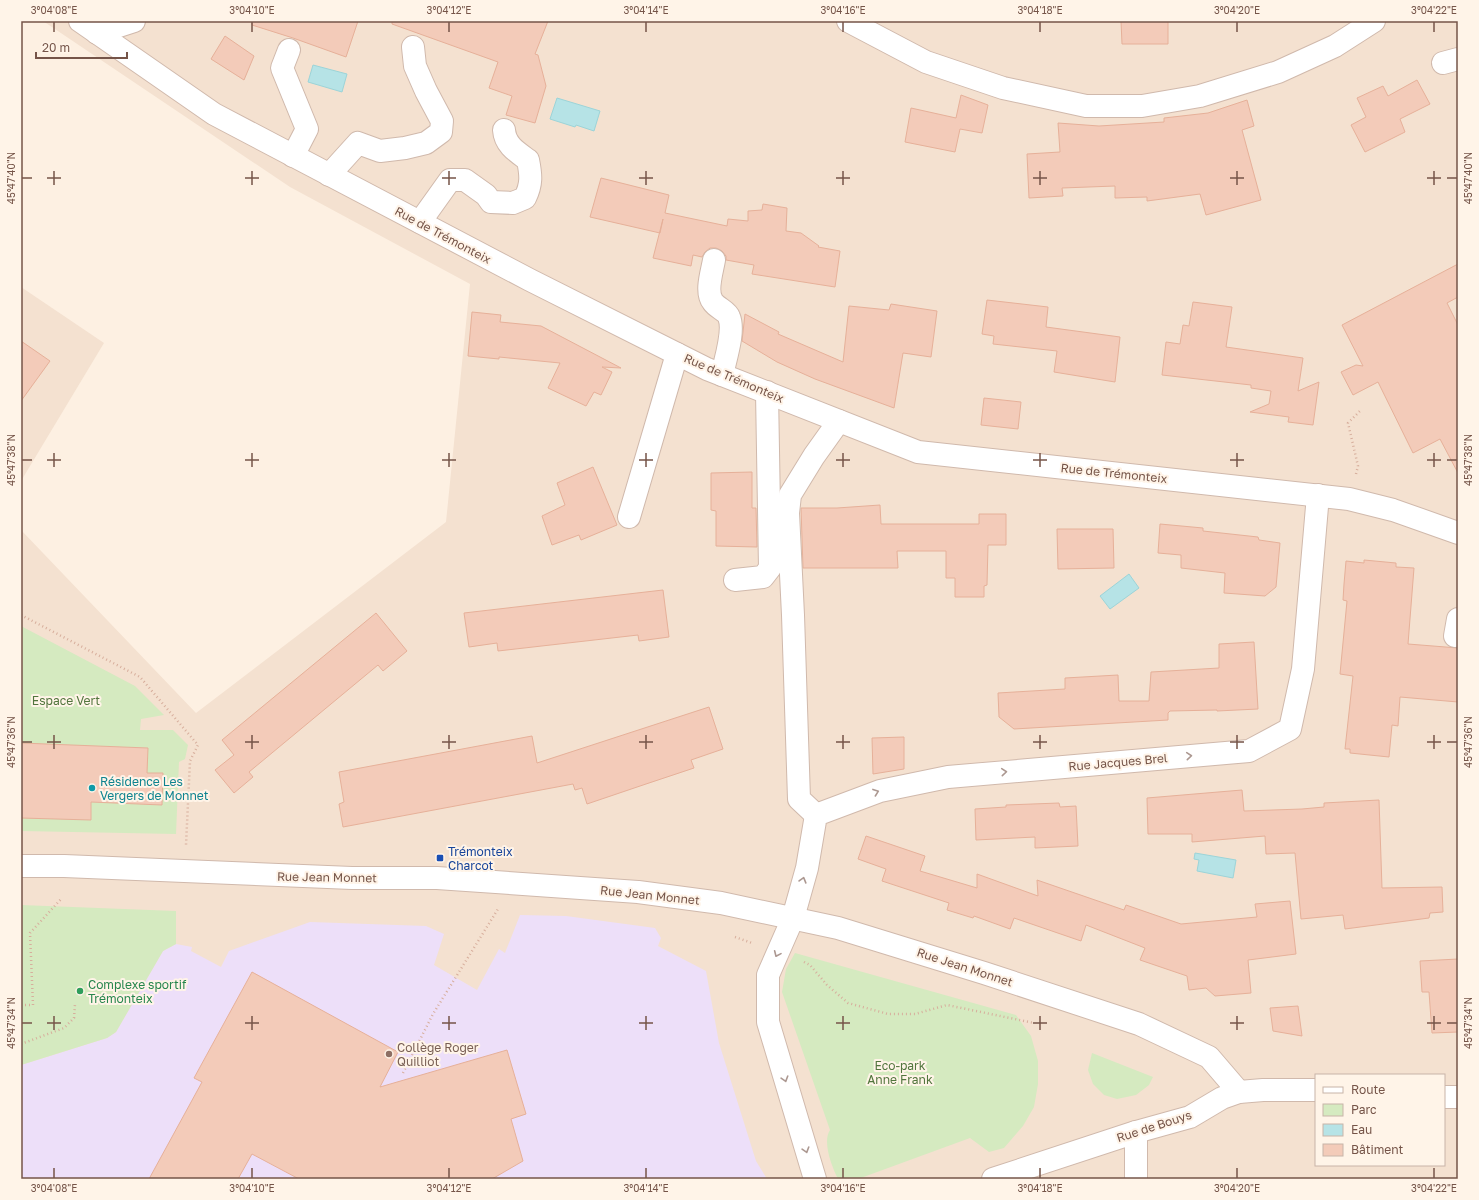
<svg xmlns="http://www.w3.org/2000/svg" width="1479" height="1200" font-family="'Golos Text',sans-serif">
	<rect width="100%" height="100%" fill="#fdf0e2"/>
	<g fill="#f4e1d0" fill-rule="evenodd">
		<path d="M43,21H1458V1179H21V530L196,713L446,522L470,284L290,187ZM1316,1075H1444V1165H1316Z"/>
		<path d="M21,287L104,343L21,481Z"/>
	</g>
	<path fill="#eddff9" d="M520,915L566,916L655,928L661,938L658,946L706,971L719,1043L756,1161L767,1179H21V1065L107,1038L116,1032L163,951L176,944L192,947L191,951L221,967L229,951L310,922L426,926L444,934L434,965L477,990L499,949L505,953Z"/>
	<g fill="#d5eac0">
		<path d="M21,626L135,686L164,715L141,719L140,730H173L188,745L185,759L179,762L176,834L21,831Z"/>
		<path d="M21,905L176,911V944L163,951L116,1032L107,1038L21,1065Z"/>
		<path d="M795,953L1016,1015L1031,1036L1038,1061V1084L1034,1107L1023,1126L1004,1148L989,1152L970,1138L858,1179H838C832,1167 822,1142 830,1130L782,992L786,969Z"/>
		<path d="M1092,1053L1153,1077L1149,1085L1136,1095L1117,1099L1104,1095L1093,1084L1088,1070Z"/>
	</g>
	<g fill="#b6e3e6" stroke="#9cd4d8">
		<path d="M313,65L347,74L342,92L308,82Z"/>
		<path d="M557,98L600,111L594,131L576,125L575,127L550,119Z"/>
		<path d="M1129,574L1139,588L1110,609L1100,596Z"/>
		<path d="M1195,853L1236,860L1233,878L1197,871L1199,860L1194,859Z"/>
	</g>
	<g fill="#f3cbb9" stroke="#e6b099">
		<path d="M252,21H358L346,57L293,38L252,25Z"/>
		<path d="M392,21H548L535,54L538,55L546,86L535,123L506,115L512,96L489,88L498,62L392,24Z"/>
		<path d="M1121,21H1168V44H1122Z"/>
		<path d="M225,36L254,56L244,80L211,59Z"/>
		<path d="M1417,80L1430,104L1400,119L1405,132L1365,152L1351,125L1366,117L1357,98L1383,86L1388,96Z"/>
		<path d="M961,95L988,105L982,133L960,129L955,152L905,142L911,108L956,118Z"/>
		<path d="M1247,100L1254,126L1242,130L1261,200L1206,215L1200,194L1147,201V197L1115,198V186L1062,188L1063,196L1029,198L1027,154L1060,152L1058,123L1099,126L1164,122V118L1208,113Z"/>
		<path d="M601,178L669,195L665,213L727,226L728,219L748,221V211L762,210L763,204L787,208L786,231L801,233L819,246L818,247L840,251L835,287L752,274L754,265L726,260V256L722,251L716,248H710L705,252L702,257L693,255L691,266L653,258L663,219L660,233L590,217Z"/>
		<path d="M1458,264V297L1447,303L1458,325V473L1440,439L1413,453L1378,382L1353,395L1341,372L1356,365L1363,366L1342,325Z"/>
		<path d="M987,300L1048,307L1046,327L1120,337L1115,382L1054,372L1057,351L993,344L994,336L982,334Z"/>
		<path d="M1193,302L1232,307L1226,347L1303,358L1298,391L1319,382L1313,425L1288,422L1289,417L1250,412L1269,404L1271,391L1251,388V385L1162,375L1166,342L1180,344L1183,325L1189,326Z"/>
		<path d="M891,304L937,311L931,357L903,353L894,408L815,379L777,362L742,341L745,314L779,332L778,334L843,362L849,306L889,310Z"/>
		<path d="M472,312L501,315L500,322L541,326L621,368L602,367L612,372L601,395L594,392L586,406L548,388L560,363L499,357V359L468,356Z"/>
		<path d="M21,341L50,361L21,401Z"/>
		<path d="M984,398L1021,402L1018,429L981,425Z"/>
		<path d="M593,467L617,525L581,540L579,535L552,545L542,516L565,505L557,483Z"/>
		<path d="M752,472V508H756L757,547L716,546V511L711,510V473Z"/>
		<path d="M880,505L881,524H979V514H1006V545H988L987,585L984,586V597H955V578H946V551H897L898,568H803L801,508H837Z"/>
		<path d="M1160,524L1203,528V531L1258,537L1259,540L1280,543L1276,587L1265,596L1224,593L1225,573L1181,568V555L1158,553Z"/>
		<path d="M1057,529H1113L1114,568L1058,569Z"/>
		<path d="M1364,560L1396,563V567L1414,568L1408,644L1458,648V702L1400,697L1398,726L1392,725L1389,757L1350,753V749H1345L1353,676L1340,674L1347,601L1343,600L1344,584L1346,561L1364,563Z"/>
		<path d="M663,590L669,637L639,641L638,635L498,651L497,643L469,647L464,613Z"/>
		<path d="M376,613L407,651L383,671L378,665L249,772L253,777L234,793L215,770L234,755L222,740Z"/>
		<path d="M1254,642L1258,709L1217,711V710L1170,711L1168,713V720L1014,729L999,717L998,693L1065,689V678L1118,675L1119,701H1149L1151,672L1219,668V644Z"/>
		<path d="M709,707L723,749L691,760L694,768L646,784L587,804L582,788L575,790L573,784L343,827L339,804L344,802L339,772L532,736L537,763Z"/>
		<path d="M904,737V769L873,774L872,738Z"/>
		<path d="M21,743L148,748L147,773H163L162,805L91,802V820L21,818Z"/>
		<path d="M1242,790L1244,811L1302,809L1324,807V803L1379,800L1382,888L1442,887L1443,912L1430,913L1429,918L1345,929L1343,915L1301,919L1295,853L1266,854L1265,836L1192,842V834H1148L1147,798Z"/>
		<path d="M1059,803L1060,807L1076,806L1078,846L1035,848V837L976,840L975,809L1006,807V805Z"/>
		<path d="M866,836L925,856L920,871L977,888V874L1038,896L1037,880L1124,910L1126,905L1181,924L1257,917L1255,904L1290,901L1296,954L1248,960L1251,993L1215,996L1206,988L1189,990L1187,976L1140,960L1145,948L1086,925L1081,941L1014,918L1010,929L974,916L973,918L947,910L949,903L882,881L886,869L858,859Z"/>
		<path d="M1458,959V1032L1432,1033L1429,992H1422L1420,961Z"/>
		<path d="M252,972L398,1052L380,1087L507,1050L526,1114L511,1119L523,1161L492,1179H299L252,1154L238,1179H149L202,1082L194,1078Z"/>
		<path d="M1298,1006L1302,1036L1273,1031L1270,1008Z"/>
	</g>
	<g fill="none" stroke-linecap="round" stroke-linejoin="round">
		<g stroke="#d0b9ac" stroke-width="24">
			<g id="minor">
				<path d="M80,21L214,114L530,280L707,369L918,452L1349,499L1393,510L1458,533"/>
				<path d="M848,21L926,62L1003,88L1086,106H1142L1200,96L1278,72L1335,46L1374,21"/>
				<path d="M97,33L134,21"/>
				<path d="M289,50L282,68L307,129L293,156"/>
				<path d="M1443,63L1458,59"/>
				<path d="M329,175L358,143L380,151L405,148L426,143L441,132L442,121L426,91L415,66L413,47"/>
				<path d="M420,222L450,180H465L486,195L491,202L513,203L525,198C532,184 531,175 528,160C517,152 505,145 504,130"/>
				<path d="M714,260C712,272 705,292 713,302C717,308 727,311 729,317C735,331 725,360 722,375"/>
				<path d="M629,517L677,354"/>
				<path d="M735,580L763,577L770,568L767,392"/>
				<path d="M1455,636L1458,619"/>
				<path d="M816,815L799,799L793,615L788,513L790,495L814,456L839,421"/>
				<path d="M21,866H64L352,878H437L638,892L721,903L838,928L984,973L1139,1024L1209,1057L1239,1092"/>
				<path d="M1444,1097H1458"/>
				<path d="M1136,1132V1179"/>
				<path d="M815,1179L768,1022V975L793,918L807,868L816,815L880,791L948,777L1249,751L1290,729L1303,669L1318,495"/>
				<path d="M993,1179L1136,1132L1190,1117L1222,1098L1239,1092L1263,1090H1316"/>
			</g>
		</g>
		<g stroke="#d7ae9c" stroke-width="2.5" stroke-dasharray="1 3" stroke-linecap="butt">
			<path d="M1356,474L1358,466L1348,423L1360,411"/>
			<path d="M21,615L140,677L198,745L190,761L186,845"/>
			<path d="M735,937L752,943"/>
			<path d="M804,962L810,965L827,985L848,1003L888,1014H915L947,1005L1034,1023"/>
			<path d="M21,1005H33L30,933L62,898"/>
			<path d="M21,1044L64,1028L74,1018L75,1004"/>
			<path d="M403,1073L433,1014L498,909"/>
		</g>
		<use href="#minor" stroke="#fff" stroke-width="22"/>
	</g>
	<defs><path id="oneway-chevron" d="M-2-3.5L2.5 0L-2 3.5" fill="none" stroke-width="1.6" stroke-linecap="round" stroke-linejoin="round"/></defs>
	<g stroke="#ac9891">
		<use href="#oneway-chevron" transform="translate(1189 756) rotate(-5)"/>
		<use href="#oneway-chevron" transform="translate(1004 772) rotate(-5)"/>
		<use href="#oneway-chevron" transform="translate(876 792) rotate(-20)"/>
		<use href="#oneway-chevron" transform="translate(803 880) rotate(-74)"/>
		<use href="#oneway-chevron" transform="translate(777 954) rotate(114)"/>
		<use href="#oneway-chevron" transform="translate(785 1079) rotate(73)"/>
		<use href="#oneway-chevron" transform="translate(806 1150) rotate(73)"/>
	</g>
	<path fill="none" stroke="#755448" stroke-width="1.5" d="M54,22V32M252,22V32M449,22V32M646,22V32M843,22V32M1040,22V32M1237,22V32M1434,22V32M54,171V185M252,171V185M449,171V185M646,171V185M843,171V185M1040,171V185M1237,171V185M1434,171V185M22,178H32M47,178H61M245,178H259M442,178H456M639,178H653M836,178H850M1033,178H1047M1230,178H1244M1427,178H1441M1447,178H1457M54,453V467M252,453V467M449,453V467M646,453V467M843,453V467M1040,453V467M1237,453V467M1434,453V467M22,460H32M47,460H61M245,460H259M442,460H456M639,460H653M836,460H850M1033,460H1047M1230,460H1244M1427,460H1441M1447,460H1457M54,735V749M252,735V749M449,735V749M646,735V749M843,735V749M1040,735V749M1237,735V749M1434,735V749M22,742H32M47,742H61M245,742H259M442,742H456M639,742H653M836,742H850M1033,742H1047M1230,742H1244M1427,742H1441M1447,742H1457M54,1016V1030M252,1016V1030M449,1016V1030M646,1016V1030M843,1016V1030M1040,1016V1030M1237,1016V1030M1434,1016V1030M22,1023H32M47,1023H61M245,1023H259M442,1023H456M639,1023H653M836,1023H850M1033,1023H1047M1230,1023H1244M1427,1023H1441M1447,1023H1457M54,1168V1178M252,1168V1178M449,1168V1178M646,1168V1178M843,1168V1178M1040,1168V1178M1237,1168V1178M1434,1168V1178"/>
	<circle fill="#0f9aa8" stroke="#fff4e8" stroke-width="1.5" cx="92" cy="788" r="4"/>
	<rect fill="#1a4fb4" stroke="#fff4e8" stroke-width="1.5" x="436" y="854" width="8" height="8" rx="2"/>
	<circle fill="#2e9e5b" stroke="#fff4e8" stroke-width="1.5" cx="80" cy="991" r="4"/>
	<circle fill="#8d6e63" stroke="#fff4e8" stroke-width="1.5" cx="389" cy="1054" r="4"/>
	<g text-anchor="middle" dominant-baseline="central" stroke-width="4" stroke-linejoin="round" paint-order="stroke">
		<g font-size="12" fill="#755448" stroke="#fff4e8">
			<text transform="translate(443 235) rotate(28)">Rue de Trémonteix</text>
			<text transform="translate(734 378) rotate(23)">Rue de Trémonteix</text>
			<text transform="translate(1114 473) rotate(6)">Rue de Trémonteix</text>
			<text transform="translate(1118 762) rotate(-5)">Rue Jacques Brel</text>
			<text transform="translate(327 877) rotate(1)">Rue Jean Monnet</text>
			<text transform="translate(650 895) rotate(6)">Rue Jean Monnet</text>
			<text transform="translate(965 967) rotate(18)">Rue Jean Monnet</text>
			<text transform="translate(1154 1126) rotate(-18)">Rue de Bouys</text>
		</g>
		<g font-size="12" fill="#52753d" stroke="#fff4e8">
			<text x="66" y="700">Espace Vert</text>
			<text x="900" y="1065">Eco-park<tspan x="900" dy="14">Anne Frank</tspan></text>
		</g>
		<g font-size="12" fill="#0d838f" stroke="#fff4e8" text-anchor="start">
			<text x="100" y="781">Résidence Les<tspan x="100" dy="14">Vergers de Monnet</tspan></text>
		</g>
		<g font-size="12" fill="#164399" stroke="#fff4e8" text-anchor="start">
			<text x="448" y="851">Trémonteix<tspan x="448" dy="14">Charcot</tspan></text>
		</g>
		<g font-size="12" fill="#27864d" stroke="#fff4e8" text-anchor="start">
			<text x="88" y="984">Complexe sportif<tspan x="88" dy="14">Trémonteix</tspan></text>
		</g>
		<g font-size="12" fill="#785e54" stroke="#fff4e8" text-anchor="start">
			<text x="397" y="1047">Collège Roger<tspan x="397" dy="14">Quilliot</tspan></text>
		</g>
	</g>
	<rect width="1479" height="1200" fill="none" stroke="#fff4e8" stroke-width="44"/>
	<rect x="1315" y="1074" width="130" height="92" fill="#fff4e8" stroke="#c8b4a8"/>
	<rect x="1323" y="1087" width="20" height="6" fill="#ffffff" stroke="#c8b4a8"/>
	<text x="1351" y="1094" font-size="12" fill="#755448">Route</text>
	<rect x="1323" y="1104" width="20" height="12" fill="#d5eac0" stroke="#c8b4a8"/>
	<text x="1351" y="1114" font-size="12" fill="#755448">Parc</text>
	<rect x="1323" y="1124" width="20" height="12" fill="#b6e3e6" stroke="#c8b4a8"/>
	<text x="1351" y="1134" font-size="12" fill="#755448">Eau</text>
	<rect x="1323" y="1144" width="20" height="12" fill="#f3cbb9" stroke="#c8b4a8"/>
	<text x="1351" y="1154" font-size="12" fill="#755448">Bâtiment</text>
	<path d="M36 52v6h91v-6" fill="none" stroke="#755448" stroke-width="2"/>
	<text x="42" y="52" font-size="12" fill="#755448" stroke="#fff4e8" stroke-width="3" paint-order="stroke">20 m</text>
	<rect x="22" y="22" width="1435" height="1156" fill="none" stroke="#755448" stroke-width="1.5"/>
	<g font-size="10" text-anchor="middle" fill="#755448">
		<text x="54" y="14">3°04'08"E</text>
		<text x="252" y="14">3°04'10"E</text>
		<text x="449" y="14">3°04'12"E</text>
		<text x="646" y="14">3°04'14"E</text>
		<text x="843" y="14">3°04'16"E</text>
		<text x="1040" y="14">3°04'18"E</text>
		<text x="1237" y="14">3°04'20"E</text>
		<text x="1434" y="14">3°04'22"E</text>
		<text transform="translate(11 178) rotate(-90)" y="4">45°47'40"N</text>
		<text transform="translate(1468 178) rotate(-90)" y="4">45°47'40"N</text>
		<text transform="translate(11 460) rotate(-90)" y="4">45°47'38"N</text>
		<text transform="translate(1468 460) rotate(-90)" y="4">45°47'38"N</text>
		<text transform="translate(11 742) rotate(-90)" y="4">45°47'36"N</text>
		<text transform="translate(1468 742) rotate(-90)" y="4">45°47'36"N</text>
		<text transform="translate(11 1023) rotate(-90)" y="4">45°47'34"N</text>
		<text transform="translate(1468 1023) rotate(-90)" y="4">45°47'34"N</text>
		<text x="54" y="1192">3°04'08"E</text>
		<text x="252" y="1192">3°04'10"E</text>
		<text x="449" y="1192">3°04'12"E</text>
		<text x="646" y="1192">3°04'14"E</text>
		<text x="843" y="1192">3°04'16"E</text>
		<text x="1040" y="1192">3°04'18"E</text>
		<text x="1237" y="1192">3°04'20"E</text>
		<text x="1434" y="1192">3°04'22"E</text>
	</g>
</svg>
